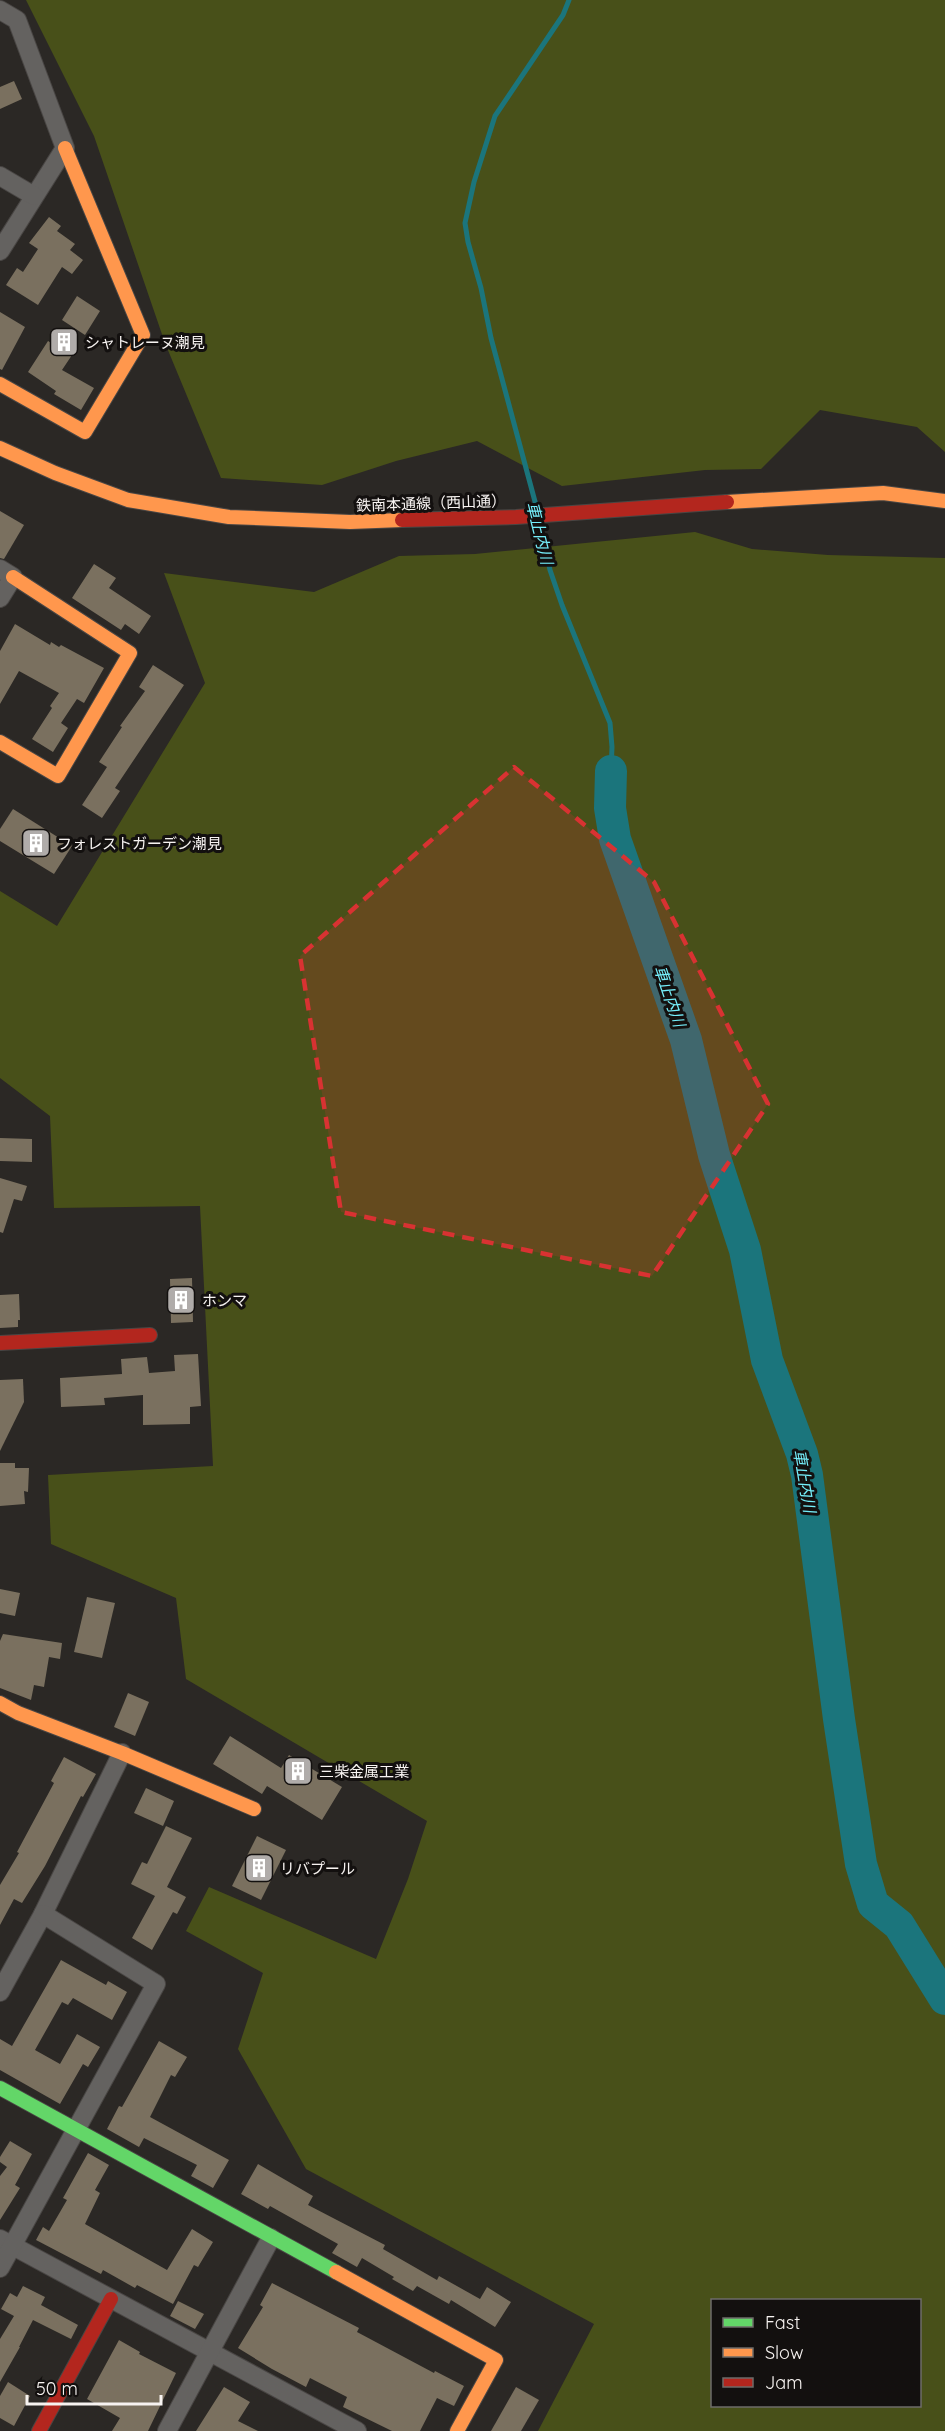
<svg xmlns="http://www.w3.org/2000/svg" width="945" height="2431" font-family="Quicksand,'Noto Sans JP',sans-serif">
	<rect width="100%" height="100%" fill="#2b2825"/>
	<g fill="#485019" fill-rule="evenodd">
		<path d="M26,0H945V452L917,427L820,410L761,469L705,470L562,486L477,441L396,461L322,485L221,478L165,343L94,136Z"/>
		<path d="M695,532L752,549L828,555L945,558V2431H538L594,2324L306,2169L238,2049L263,1973L186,1931L209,1887L376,1959L408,1879L427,1821L186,1679L176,1598L51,1544L48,1475L213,1466L200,1206L54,1208L50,1116L0,1078V891L57,926L205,683L164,573L314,592L399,556L475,554ZM920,2300V2406H712V2300Z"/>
	</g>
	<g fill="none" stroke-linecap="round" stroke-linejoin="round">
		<g stroke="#1b757c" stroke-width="5">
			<path d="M537,509L491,338L481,288L468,242L465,223L474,182L495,116L563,15L569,0"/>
			<path d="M540,524L550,570L562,605L610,723L612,747L611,771"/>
		</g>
		<path stroke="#1b757c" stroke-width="32" d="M611,771L610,808L615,839L686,1040L714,1155L745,1250L767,1360L802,1454L807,1475L839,1719L861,1864L873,1904L899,1925L945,1999"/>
	</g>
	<g fill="#7a705f">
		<path d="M14,81L22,99L0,109V87Z"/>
		<path d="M49,217L61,226L57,231L75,244L70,250L83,260L72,274L62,267L38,305L6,285L17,268L23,272L38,249L29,243Z"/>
		<path d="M77,296L100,311L85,335L62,320Z"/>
		<path d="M0,312L25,327L2,370L0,369Z"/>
		<path d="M48,341L72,355L62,370L94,388L81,410L54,394L56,391L28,372Z"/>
		<path d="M0,511L24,525L4,559L0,558Z"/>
		<path d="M94,564L116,578L109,588L151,616L139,634L125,624L121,630L72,598Z"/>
		<path d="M15,624L50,645L51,642L59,647L61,645L104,668L84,703L77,699L61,723L68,728L53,752L32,739L52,708L50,706L59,693L19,671L0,704V651Z"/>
		<path d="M153,665L184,685L115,788L120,791L102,818L82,805L107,767L99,762L122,727L120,726L145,691L139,687Z"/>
		<path d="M13,809L72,846L54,874L0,841V829Z"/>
		<path d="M0,1138L32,1139V1162L0,1161Z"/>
		<path d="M0,1178L27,1186L22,1201L14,1199L3,1233L0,1232Z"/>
		<path d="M192,1278L193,1322L171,1323L170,1279Z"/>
		<path d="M19,1294L20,1320H18V1327L0,1328V1295Z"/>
		<path d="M198,1354L201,1406L190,1407V1424L143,1425V1395L104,1398L105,1405L61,1407L60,1378L122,1374L121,1359L147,1357L149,1373L175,1371L174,1355Z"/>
		<path d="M23,1379L24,1402L0,1451V1380Z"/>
		<path d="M0,1463H15V1468H29L28,1492L24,1491L25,1504L0,1506Z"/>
		<path d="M0,1589L20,1593L15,1616L0,1613Z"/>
		<path d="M87,1597L115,1603L102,1658L74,1652Z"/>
		<path d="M3,1634L62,1643L60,1659L49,1657L44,1687L34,1685L31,1700L0,1688V1641Z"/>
		<path d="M128,1693L149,1702L135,1736L114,1727Z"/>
		<path d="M230,1736L281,1768L289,1755L342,1787L322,1820L267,1786L262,1794L213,1764Z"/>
		<path d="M64,1757L96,1774L83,1797L81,1796L45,1866L22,1903L14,1899L0,1925V1885L19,1853L17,1852L54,1783L51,1781Z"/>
		<path d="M146,1788L174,1801L163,1826L134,1813Z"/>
		<path d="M166,1826L192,1838L167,1887L186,1897L177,1914L173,1912L152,1950L132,1938L155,1896L131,1884L142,1862L147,1864Z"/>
		<path d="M257,1836L286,1850L261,1900L232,1886Z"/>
		<path d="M61,1960L106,1985L108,1981L127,1992L112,2020L73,1998L68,2005L62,2002L35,2050L60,2064L77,2034L100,2047L88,2067L83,2064L60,2104L0,2070V2039L12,2046Z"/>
		<path d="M159,2041L187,2057L175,2077L171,2075L150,2117L229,2160L213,2188L191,2176L197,2165L144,2138L139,2147L107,2129L119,2106L122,2107Z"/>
		<path d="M10,2141L32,2154L15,2185L20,2188L0,2220V2176L7,2167L0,2162V2157Z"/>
		<path d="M88,2153L109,2165L95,2190L100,2193L85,2224L167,2270L192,2229L213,2242L198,2267L194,2265L173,2304L137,2285L135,2288L103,2270L101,2274L36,2240L43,2227L49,2231L67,2200L63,2198Z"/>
		<path d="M258,2164L313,2196L308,2205L385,2245L383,2249L437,2280L439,2276L480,2299L487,2287L511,2302L495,2327L451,2300L449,2304L417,2286L413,2291L392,2279L394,2277L362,2258L357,2267L332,2253L338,2244L270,2206L268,2209L241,2194Z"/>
		<path d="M272,2283L359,2328L357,2332L434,2373L435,2371L464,2386L454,2406L437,2398L420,2431H392L343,2407L347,2397L310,2378L306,2387L272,2369L238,2348L263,2307L260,2305Z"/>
		<path d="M23,2286L45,2297L41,2305L78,2325L71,2339L33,2320L19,2347H20L0,2382V2339L14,2316L1,2309L10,2293L17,2297Z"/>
		<path d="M178,2301L204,2314L195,2329L170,2316Z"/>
		<path d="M119,2340L140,2352L139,2354L176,2373L148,2431H112L120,2418L87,2399Z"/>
		<path d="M8,2382L30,2396L14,2426L0,2418V2396Z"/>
		<path d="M224,2387L250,2402L238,2421L258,2431H196Z"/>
		<path d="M516,2387L539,2400L521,2431H491Z"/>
	</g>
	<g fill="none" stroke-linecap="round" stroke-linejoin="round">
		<g stroke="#494644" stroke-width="20">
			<g id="street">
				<path d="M0,10L17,20L65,148L0,251"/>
				<path d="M0,176L34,196"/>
				<path d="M0,569L13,577L0,598"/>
				<path d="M0,1992L43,1914L122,1753"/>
				<path d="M0,2239L357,2431"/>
				<path d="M0,2268L156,1984L43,1914"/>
				<path d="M167,2431L271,2238"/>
			</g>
		</g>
		<g stroke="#494644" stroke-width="16">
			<path id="fast" d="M0,2088L336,2272"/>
		</g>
		<g stroke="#494644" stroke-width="16">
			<g id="slow">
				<path d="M0,384L85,432L143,335L65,148"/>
				<path d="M0,448L55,473L128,500L229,517L350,522L402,520"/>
				<path d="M727,502L883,493L945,501"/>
				<path d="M0,742L58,776L130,653L13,577"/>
				<path d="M0,1703L18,1713L122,1753L254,1809"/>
				<path d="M336,2272L496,2360L457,2431"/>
			</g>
		</g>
		<g stroke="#494644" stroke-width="16">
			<g id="jam">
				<path d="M402,520L516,517L727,502"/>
				<path d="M0,1343L150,1335"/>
				<path d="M39,2431L111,2299"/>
			</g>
		</g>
		<use href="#street" stroke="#646260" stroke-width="18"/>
		<use href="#fast" stroke="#63d668" stroke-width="14"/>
		<use href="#slow" stroke="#ff974d" stroke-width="14"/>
		<use href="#jam" stroke="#b3261e" stroke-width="14"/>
	</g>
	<path fill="#d83232" fill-opacity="0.2" stroke="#d83232" stroke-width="4.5" stroke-dasharray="12 8" stroke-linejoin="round" d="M514,767L654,882L768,1104L652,1276L341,1212L300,956Z"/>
	<defs>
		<g id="building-square" transform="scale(1.5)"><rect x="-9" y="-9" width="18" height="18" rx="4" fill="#b0acaa" stroke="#13100f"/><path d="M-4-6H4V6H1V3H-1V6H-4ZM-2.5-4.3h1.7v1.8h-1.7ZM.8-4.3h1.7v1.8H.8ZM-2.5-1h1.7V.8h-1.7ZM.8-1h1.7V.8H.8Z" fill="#fff"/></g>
	</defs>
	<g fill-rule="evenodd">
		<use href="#building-square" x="64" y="342"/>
		<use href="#building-square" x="36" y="843"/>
		<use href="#building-square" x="181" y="1300"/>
		<use href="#building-square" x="298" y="1771"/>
		<use href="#building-square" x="259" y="1868"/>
	</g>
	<g text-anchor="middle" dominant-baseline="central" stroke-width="6" stroke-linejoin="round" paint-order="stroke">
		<g font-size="15" fill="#f7f3f1" stroke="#13100f" text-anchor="start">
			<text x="85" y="342">シャトレーヌ潮見</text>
			<text x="57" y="843">フォレストガーデン潮見</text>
			<text x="202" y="1300">ホンマ</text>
			<text x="319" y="1771">三柴金属工業</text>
			<text x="280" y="1868">リバプール</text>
		</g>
		<g font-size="15" fill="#f7f3f1" stroke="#13100f">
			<text transform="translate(431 503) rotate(-2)">鉄南本通線（西山通）</text>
		</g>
		<g font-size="16" font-style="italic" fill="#75eefa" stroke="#13100f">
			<text transform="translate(540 533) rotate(76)">車止内川</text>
			<text transform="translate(670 996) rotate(71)">車止内川</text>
			<text transform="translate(805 1481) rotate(80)">車止内川</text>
		</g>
	</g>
	<rect x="711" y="2299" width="210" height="108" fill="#13100f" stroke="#6e6b69" stroke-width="1.5"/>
	<rect x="723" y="2318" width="30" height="9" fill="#63d668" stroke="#6e6b69" stroke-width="1.5"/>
	<text x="765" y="2329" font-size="18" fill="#f7f3f1">Fast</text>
	<rect x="723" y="2348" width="30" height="9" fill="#ff974d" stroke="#6e6b69" stroke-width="1.5"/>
	<text x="765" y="2359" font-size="18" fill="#f7f3f1">Slow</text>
	<rect x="723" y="2378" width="30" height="9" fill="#b3261e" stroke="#6e6b69" stroke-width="1.5"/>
	<text x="765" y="2389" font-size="18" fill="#f7f3f1">Jam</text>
	<path d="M27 2395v9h134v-9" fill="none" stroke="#f7f3f1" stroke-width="3"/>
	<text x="36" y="2395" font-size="18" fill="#f7f3f1" stroke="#13100f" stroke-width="4.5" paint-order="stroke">50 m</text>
</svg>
